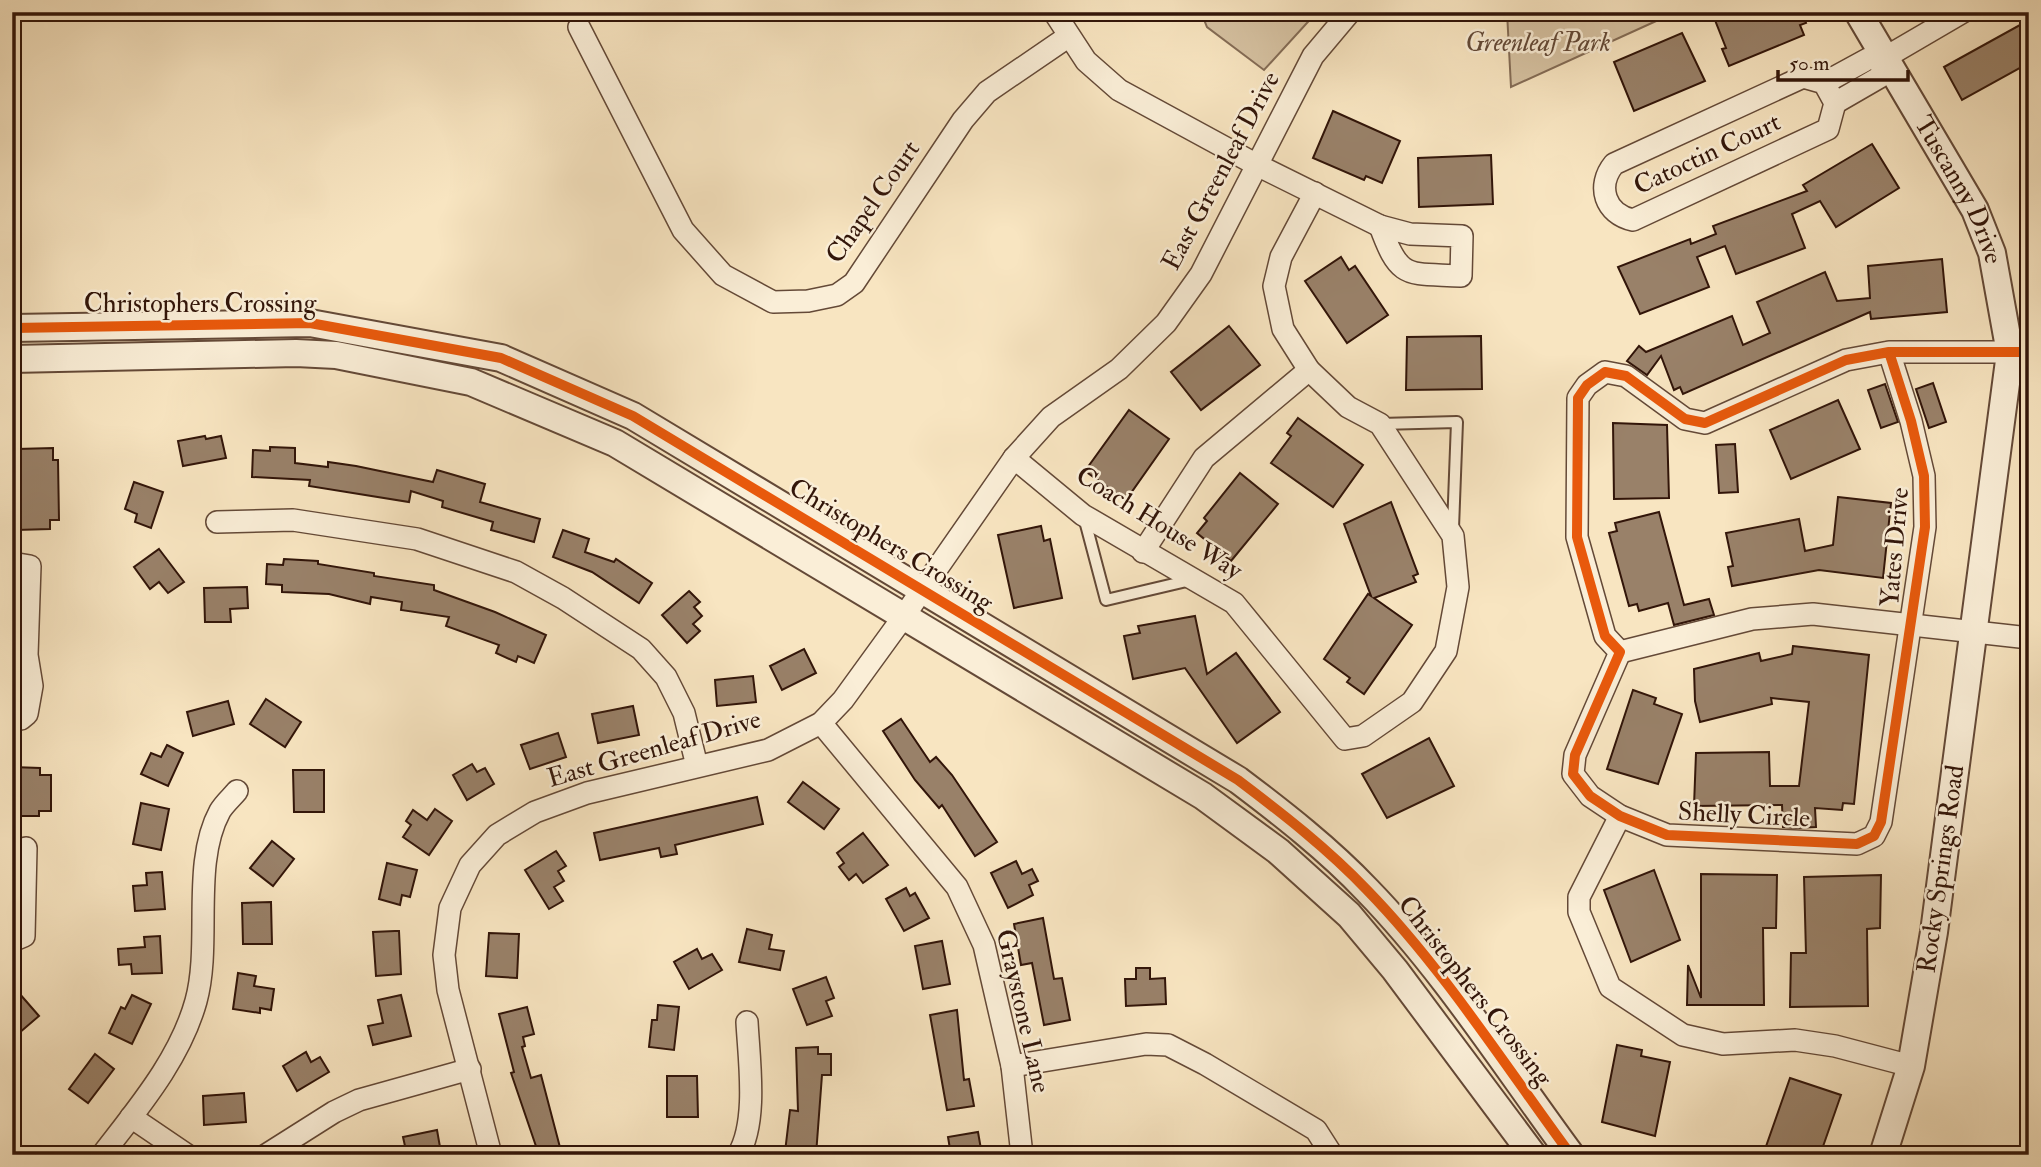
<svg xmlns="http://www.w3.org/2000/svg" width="2041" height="1167" font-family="'IM FELL Double Pica',serif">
	<rect width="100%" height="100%" fill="#f8e5c1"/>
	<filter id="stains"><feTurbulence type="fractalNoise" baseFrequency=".00286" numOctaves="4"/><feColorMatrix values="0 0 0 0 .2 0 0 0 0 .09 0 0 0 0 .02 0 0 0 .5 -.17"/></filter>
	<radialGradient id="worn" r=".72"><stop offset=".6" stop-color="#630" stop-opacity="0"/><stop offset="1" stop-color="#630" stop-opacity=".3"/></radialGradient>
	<g fill="#d6c2a2" stroke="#846c56" stroke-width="2">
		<path d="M1201,12H1317L1264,70L1207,27Z"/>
		<path d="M1507,12H1676L1511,87Z"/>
	</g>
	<g fill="#998169" stroke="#321509" stroke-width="2">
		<path d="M1721,12H1802L1806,23L1800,25L1804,35L1729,66L1722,49L1726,48L1713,15Z"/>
		<path d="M2029,20V63L1962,100L1944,67Z"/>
		<path d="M1682,33L1705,81L1634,111L1614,62Z"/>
		<path d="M1333,111L1400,141L1382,183L1366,176L1364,180L1313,158Z"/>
		<path d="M1872,144L1899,188L1836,227L1820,201L1792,214L1805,248L1736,274L1725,246L1697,257L1709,287L1640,314L1618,267L1690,239L1691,244L1716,234L1713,226L1807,191L1803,185Z"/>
		<path d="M1491,155L1493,204L1419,207L1418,158Z"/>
		<path d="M1341,257L1349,270L1355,266L1388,315L1347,343L1305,281Z"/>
		<path d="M1942,259L1947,312L1871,319L1870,312L1683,394L1680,387L1674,390L1661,356L1647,375L1627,361L1639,346L1646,352L1732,316L1743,345L1770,333L1757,302L1825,272L1837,301L1870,298L1868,266Z"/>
		<path d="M1229,326L1260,365L1201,410L1171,372Z"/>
		<path d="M1481,336L1482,389L1406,390L1407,337Z"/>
		<path d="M1933,383L1946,422L1929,428L1916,389Z"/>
		<path d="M1885,384L1898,422L1881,428L1868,390Z"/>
		<path d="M1838,400L1860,449L1791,479L1770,430Z"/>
		<path d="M1129,410L1169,439L1126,500L1085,471Z"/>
		<path d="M1298,418L1363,465L1333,507L1271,463L1291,436L1287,433Z"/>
		<path d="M1613,423L1667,425L1669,498L1614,499Z"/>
		<path d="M205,436L206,439L221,436L226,458L183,466L178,441Z"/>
		<path d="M1735,444L1738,492L1719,493L1716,445Z"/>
		<path d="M270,447L295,448V463L328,467V462L356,466L433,482L437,470L485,484L480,502L540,519L534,542L491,530L493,522L442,507L443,501L411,491L409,502L309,486L310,480L252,477L253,450L270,451Z"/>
		<path d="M53,448V460H58L59,520H50V529L16,530L15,518H12V459H18L17,449Z"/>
		<path d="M1240,473L1278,504L1231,561L1197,533L1207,521L1204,518Z"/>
		<path d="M134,482L163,492L151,528L135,522L137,514L125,509Z"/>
		<path d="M1838,497L1891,503L1883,578L1819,570L1732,586L1728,567L1733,566L1726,533L1799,519L1805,551L1833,545Z"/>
		<path d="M1391,502L1418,574L1413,576L1416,582L1374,598L1412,625L1364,694L1347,682L1350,678L1324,659L1368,594L1371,596L1344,524Z"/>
		<path d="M1659,512L1684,605L1709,599L1714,615L1674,625L1668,603L1639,611L1637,604L1629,606L1609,533L1617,531L1615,523Z"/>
		<path d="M1041,526L1044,541L1050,539L1062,598L1014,608L998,535Z"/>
		<path d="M563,530L589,539L585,552L614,562L616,559L652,583L639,603L592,572L553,557Z"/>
		<path d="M159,549L184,582L168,593L159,582L150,589L134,567Z"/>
		<path d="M284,559L318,561V564L374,573V576L434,585V590L495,612L546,635L534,663L518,656L516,662L496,653L499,645L446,626L449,617L401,610L402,602L371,597L370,604L329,594L282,592V585L266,584L267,564L283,565Z"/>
		<path d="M247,587L248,608L230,609L231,622H205L204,588Z"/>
		<path d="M689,591L700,602L694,607L702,616L693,624L700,631L687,643L662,615Z"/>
		<path d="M1195,616L1207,674L1236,653L1280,712L1237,743L1185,668L1133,679L1124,636L1140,633L1138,626Z"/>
		<path d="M1793,646L1869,655L1854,804L1843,803L1842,810L1815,808L1816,827L1796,828L1783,827L1782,805L1694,806L1696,753L1769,752L1770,786H1799L1809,702L1771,698L1772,704L1700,722L1695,701L1694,669L1759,653L1761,661L1792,654Z"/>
		<path d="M804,649L816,673L782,690L770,666Z"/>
		<path d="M753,676L756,702L717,706L715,680Z"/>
		<path d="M1633,690L1656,698L1654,704L1682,714L1658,784L1607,769Z"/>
		<path d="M266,699L301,722L285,747L250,724Z"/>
		<path d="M228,701L234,724L193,736L187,712Z"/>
		<path d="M633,706L639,735L598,743L592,714Z"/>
		<path d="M901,719L930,762L936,757L952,775L997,842L975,856L942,805L939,808L915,780L883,731Z"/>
		<path d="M558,733L566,757L530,769L521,745Z"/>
		<path d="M1429,738L1454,786L1387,818L1362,774Z"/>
		<path d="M167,745L183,753L168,786L141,774L151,753L161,757Z"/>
		<path d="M472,764L477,772L485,768L494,784L467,800L453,775Z"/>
		<path d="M12,767L40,768V775H51V811H39V816H12Z"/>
		<path d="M293,770H324V812H294Z"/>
		<path d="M803,782L839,809L824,829L788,802Z"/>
		<path d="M757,797L763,824L675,845L677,854L661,857L659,848L600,860L594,833Z"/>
		<path d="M141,803L169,809L161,850L133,844Z"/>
		<path d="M435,809L452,821L429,855L403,837L411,825L406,821L413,810L427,820Z"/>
		<path d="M863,833L888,865L863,883L856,874L849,880L839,867L844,863L837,853Z"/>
		<path d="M272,841L294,859L273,886L250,868Z"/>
		<path d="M556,851L566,866L558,871L564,881L554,887L563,901L549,909L525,870Z"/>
		<path d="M1016,861L1022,874L1032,869L1038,881L1029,885L1033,895L1008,908L991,873Z"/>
		<path d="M387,863L417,870L410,897L402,895L400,905L379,899Z"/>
		<path d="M1654,870L1680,940L1631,962L1604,890Z"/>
		<path d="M162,872L165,909L135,911L133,886L147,885L146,873Z"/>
		<path d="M1701,874L1777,875L1776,928H1763L1764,1005H1687L1688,965L1701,998Z"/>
		<path d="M1881,875L1880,928L1867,929L1868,1006L1790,1007L1791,953H1806L1804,877Z"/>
		<path d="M906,888L910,896L915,893L929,918L904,931L886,899Z"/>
		<path d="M271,902L272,944H243L242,903Z"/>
		<path d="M1043,918L1054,979L1062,978L1070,1020L1044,1025L1032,963L1021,965L1014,924Z"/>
		<path d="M747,929L772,935L769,949L784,951L780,970L739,962Z"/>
		<path d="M395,931H399L401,974L376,976L373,932Z"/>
		<path d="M489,933L519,934L517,978L486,976Z"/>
		<path d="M160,936L162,973L132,974L131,964L119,965L118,949L145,947L144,937Z"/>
		<path d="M942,941L950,984L923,989L915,946Z"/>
		<path d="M697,949L702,959L712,954L722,970L689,989L674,962Z"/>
		<path d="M1136,968H1150V979L1165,978L1166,1004L1126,1006L1125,979H1136Z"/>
		<path d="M238,973L256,976L254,986L274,989L271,1010L260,1008V1013L233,1009Z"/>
		<path d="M826,977L834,998L826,1001L832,1016L807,1025L793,989Z"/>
		<path d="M12,985L39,1016L12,1039Z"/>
		<path d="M132,995L151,1004L132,1044L109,1033L121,1007L125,1009Z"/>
		<path d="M401,995L411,1036L373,1045L368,1026L383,1023L378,1000Z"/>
		<path d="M658,1005L679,1007L674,1050L649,1047L652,1020H657Z"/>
		<path d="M527,1007L534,1034L523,1037L525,1046L522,1047L531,1078L541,1075L562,1155H539L511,1073L514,1072L499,1014Z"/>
		<path d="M957,1010L964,1080L969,1079L974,1106L947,1110L930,1015Z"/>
		<path d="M1617,1045L1642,1050L1641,1056L1670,1062L1655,1136L1602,1122Z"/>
		<path d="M818,1047V1054H831V1075H822L816,1155L785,1152L790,1110L798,1111L796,1048Z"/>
		<path d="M306,1052L311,1062L320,1057L329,1072L297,1091L283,1066Z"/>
		<path d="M95,1054L114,1069L88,1103L69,1089Z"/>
		<path d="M667,1076H697L698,1117H667Z"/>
		<path d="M1790,1078L1841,1095L1820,1155H1763Z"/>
		<path d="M244,1093L246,1122L204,1125L203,1096Z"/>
		<path d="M437,1130L440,1147L436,1148L437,1155H407L403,1137Z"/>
		<path d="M978,1132L982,1155H951L948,1137Z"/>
	</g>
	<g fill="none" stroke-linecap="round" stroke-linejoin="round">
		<g stroke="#644937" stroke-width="14">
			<g id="service">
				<path d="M1380,424L1457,422L1453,528"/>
				<path d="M1084,517L1106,600L1191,580"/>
			</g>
		</g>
		<g stroke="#644937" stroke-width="24">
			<g id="minor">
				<path d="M1054,12L1086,61L1119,90L1257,165L1380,226"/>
				<path d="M579,27L683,230L723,275L773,302L808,301L837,295L854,283L963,120L987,92L1069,36"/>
				<path d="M1824,83L1835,103L1828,129L1633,220C1605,214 1596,186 1614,164L1803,77L1824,83L1868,59L1886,57L1963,12"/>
				<path d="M1835,103L1880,77L1886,57"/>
				<path d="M1380,226L1410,234L1462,236L1461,276C1407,273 1400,281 1380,226Z"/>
				<path d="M1889,352L1911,421L1924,476L1925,527L1881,822L1874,836L1857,844L1667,835L1620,816L1590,796L1573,774L1575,755L1620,652L1605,636L1577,537L1578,398L1587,385L1605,372L1626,376L1685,419L1705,423L1846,360L1889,352H2029"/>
				<path d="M1014,458L1083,515L1234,603L1345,739L1363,736L1412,702L1446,651L1458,587L1453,536L1380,424L1348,407L1309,370L1283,329L1274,286L1281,257L1315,193"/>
				<path d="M217,522L293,520L417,539L516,572L563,598L641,649L666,677L684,713L697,766"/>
				<path d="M1143,552L1204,458L1309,370"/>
				<path d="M12,563L30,566L27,655L32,686L27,714L21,719L12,716"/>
				<path d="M1620,652L1752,619L1813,614L2029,638"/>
				<path d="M821,723L957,887L984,945L1012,1066L1022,1155"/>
				<path d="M1620,816L1579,897V912L1610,987L1683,1035L1723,1044L1795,1040L1835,1046L1911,1066"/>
				<path d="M12,941L24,936L26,848"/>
				<path d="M1012,1066L1146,1044L1168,1045L1205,1064L1316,1130L1332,1155"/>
				<path d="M131,1117L187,1155"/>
				<path d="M102,1155C138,1108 180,1059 196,1001C212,943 191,864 220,811C224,804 232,797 237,791"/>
				<path d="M266,1155L334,1112L359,1100L470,1069"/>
				<path d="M491,1155L448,990L444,955L450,908L470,865L497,835L535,812L587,793L768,750L821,723L843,700L904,616L1014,458L1051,417L1119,369L1166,323L1201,274L1313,56L1350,12"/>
				<path d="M738,1155C758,1122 749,1060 747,1022"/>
			</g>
		</g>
		<g stroke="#644937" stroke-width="30">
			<g id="tertiary">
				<path id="s1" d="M1858,12L1975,210L1992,253L2010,353L1934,932L1911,1066L1883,1155"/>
				<path d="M12,328L310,323L501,358L633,416L1238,780C1283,814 1328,849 1367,890C1443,968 1506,1067 1571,1155"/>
				<path d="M12,359L296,353L336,355L471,382L615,443L1203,796L1278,851L1349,915L1395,970L1533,1155"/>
			</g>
		</g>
		<use href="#service" stroke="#faeed7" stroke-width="10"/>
		<use href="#minor" stroke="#faeed7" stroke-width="21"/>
		<use href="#tertiary" stroke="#faeed7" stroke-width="26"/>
		<g stroke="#faeed7" stroke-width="15">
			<g id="cycleway">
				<path d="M12,328L310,323L501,358L633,416L1238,780C1283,814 1328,849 1367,890C1443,968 1506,1067 1571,1155"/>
				<path d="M1889,352L1911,421L1924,476L1925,527L1881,822L1874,836L1857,844L1667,835L1620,816L1590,796L1573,774L1575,755L1620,652L1605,636L1577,537L1578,398L1587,385L1605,372L1626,376L1685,419L1705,423L1846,360L1889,352H2029"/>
			</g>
		</g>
		<use href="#cycleway" stroke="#e8590c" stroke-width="10"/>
	</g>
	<g text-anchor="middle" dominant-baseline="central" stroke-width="5" stroke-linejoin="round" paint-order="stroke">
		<g font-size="26" font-style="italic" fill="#634937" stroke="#faeed7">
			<text x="1538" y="43">Greenleaf Park</text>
		</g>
		<g font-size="26" fill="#321509" stroke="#faeed7">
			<text transform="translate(1707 154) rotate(-25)">Catoctin Court</text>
			<text transform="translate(1221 171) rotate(-62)">East Greenleaf Drive</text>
			<text stroke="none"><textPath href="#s1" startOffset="205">Tuscanny Drive</textPath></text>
			<text transform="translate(873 202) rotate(-55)">Chapel Court</text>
			<text x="200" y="304">Christophers Crossing</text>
			<text transform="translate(1159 523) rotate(32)">Coach House Way</text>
			<text transform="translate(891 545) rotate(31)">Christophers Crossing</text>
			<text transform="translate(1895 547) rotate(-85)">Yates Drive</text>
			<text transform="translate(654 749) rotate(-16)">East Greenleaf Drive</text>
			<text transform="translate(1744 815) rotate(3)">Shelly Circle</text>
			<text transform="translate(1941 869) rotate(-82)">Rocky Springs Road</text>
			<text transform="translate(1475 991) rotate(52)">Christophers Crossing</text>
			<text transform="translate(1023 1011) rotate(77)">Graystone Lane</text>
		</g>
	</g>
	<rect width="2041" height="1167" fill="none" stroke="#f8e5c1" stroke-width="42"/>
	<rect x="14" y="14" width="2013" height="1139" fill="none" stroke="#321509" stroke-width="3.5"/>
	<rect x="21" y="21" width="1999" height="1125" fill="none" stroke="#321509" stroke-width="2"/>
	<path d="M1778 70v10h130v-10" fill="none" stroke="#321509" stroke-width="3.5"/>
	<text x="1789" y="70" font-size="21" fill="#321509" stroke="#faeed7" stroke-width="5" paint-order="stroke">50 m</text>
	<rect width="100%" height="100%" filter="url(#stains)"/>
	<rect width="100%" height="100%" fill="url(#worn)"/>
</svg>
